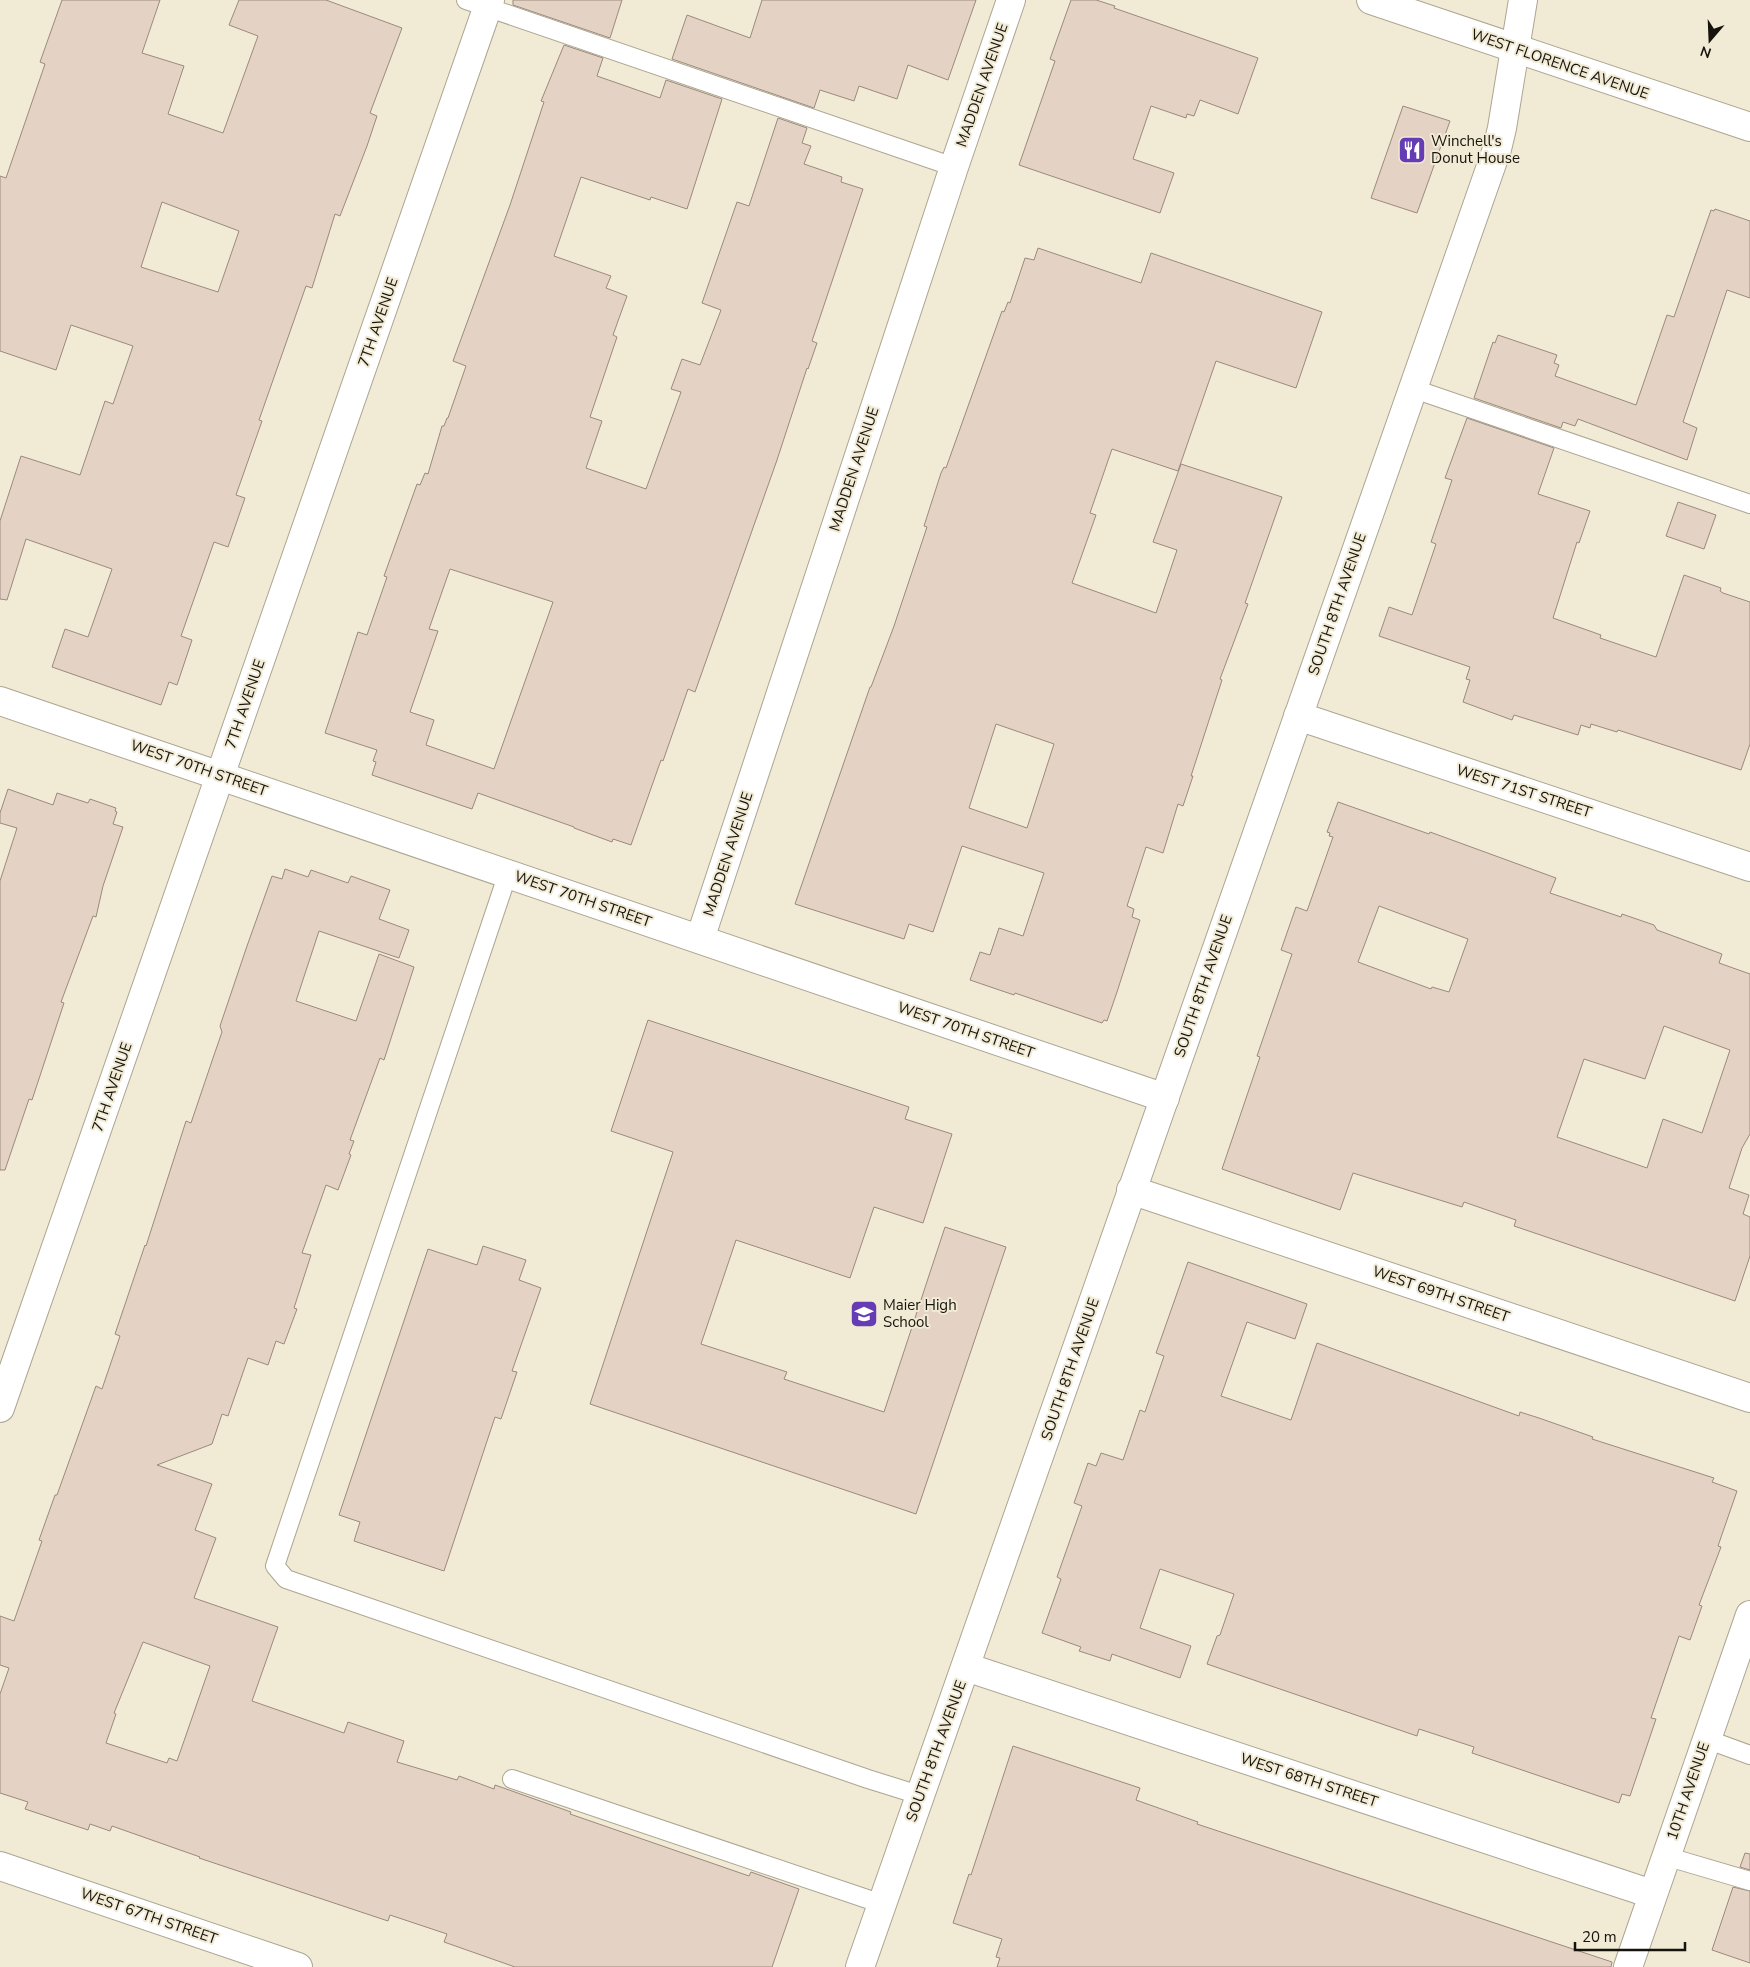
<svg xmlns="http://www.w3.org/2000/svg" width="1750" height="1967" font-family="'Nunito Sans',sans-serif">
	<rect width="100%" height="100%" fill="#f1ead5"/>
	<g fill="#e4d2c4" stroke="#9b8a7d" fill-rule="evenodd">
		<path d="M62,0H160L142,53L184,66L168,114L223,133L258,36L229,25L239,0H326L402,28L370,113L377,116L367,146L340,216L335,214L312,288L306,286L259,420L262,421L236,495L245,498L228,547L214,542L181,636L192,640L177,685L169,682L161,705L52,667L65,629L88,637L112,569L26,539L7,600L0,599V521L21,456L80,475L105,401L113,404L133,346L71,325L56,370L0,351V176L6,178L45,64L40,62ZM162,202L239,231L218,292L141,267Z"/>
		<path d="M513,0H622L610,38L513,5Z"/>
		<path d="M762,0H976L948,80L908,65L897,99L859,86L854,101L820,90L814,108L672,59L687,15L750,38Z"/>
		<path d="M1071,0H1096L1115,6L1114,8L1258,58L1238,114L1200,100L1194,116L1187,114L1186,118L1151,106L1133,159L1174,173L1160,213L1019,165L1055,61L1050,59Z"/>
		<path d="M564,45L603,58L597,76L660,98L666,80L722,99L687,209L651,197L650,200L581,177L554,256L611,276L606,288L627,296L613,335L617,337L590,417L602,421L586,468L646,489L681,392L671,389L682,359L700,365L721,310L702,303L737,202L749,206L778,118L807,128L802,143L811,146L804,164L842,177L841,182L863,189L812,341L817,343L808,369L807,368L777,460L695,692L688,689L663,761L661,760L631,845L613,839L612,842L574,828V827L478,793L472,809L372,775L376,762L373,761L377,750L325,733L358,632L367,635L387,577L384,576L417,484L420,485L425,473L428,474L442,426H444L447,418H448L466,366L453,361L510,205L544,102L541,101ZM450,569L553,602L494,769L426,745L434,720L410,712L438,631L429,629Z"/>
		<path d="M1403,106L1450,121L1417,213L1371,198Z"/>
		<path d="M1715,209L1750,221V298L1727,290L1683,422L1697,428L1687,460L1578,419L1575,426L1563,422L1561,428L1474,398L1493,342L1495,343L1498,335L1557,355L1554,363L1559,365L1555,376L1636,405L1667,315L1674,317L1711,210L1714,211Z"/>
		<path d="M1038,248L1141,283L1151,253L1322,312L1296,388L1216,361L1178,471L1112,449L1090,513L1096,515L1072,583L1156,613L1177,550L1153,542L1181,464L1282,497L1245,603L1248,604L1220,679L1222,680L1191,776H1193L1183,806L1178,804L1163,853L1146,847L1127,906L1134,909L1132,917L1140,920L1117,992L1107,1021L1104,1020L1102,1023L1015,993L1014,995L970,980L980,952L990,955L999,928L1023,936L1044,873L962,846L933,932L909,924L904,939L795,904L870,687H871L894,626L927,527L924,526L941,473L944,467L946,468L1002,311L1004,312L1008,302L1010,303L1025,258L1034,260ZM996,724L1054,744L1027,828L969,808Z"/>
		<path d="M1467,418L1554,448L1538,494L1590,511L1579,543L1577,542L1553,618L1601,635L1600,638L1656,657L1684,575L1721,588L1720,591L1723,593L1750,602V744L1741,770L1618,730L1617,732L1591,724L1590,728L1581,725L1578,735L1514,715L1512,720L1463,702L1470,680L1466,679L1470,667L1379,636L1389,607L1412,615L1436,544L1431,542L1452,480L1445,478Z"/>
		<path d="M1678,502L1716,515L1704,549L1666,536Z"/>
		<path d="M8,789L53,805L57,793L88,803L90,799L116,808L115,811L117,812L113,824L123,827L103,886L96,917L93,916L61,1002L64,1003L32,1100L29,1099L5,1170H0V881L17,828L0,823V813Z"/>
		<path d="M1338,802L1429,834L1430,832L1556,878L1550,893L1621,917L1622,914L1654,925L1657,930L1722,954L1719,963L1750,974V1134L1742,1148L1729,1188L1749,1195L1743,1214L1750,1217V1256L1735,1301L1514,1226L1516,1220L1464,1202L1462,1207L1353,1173L1340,1210L1222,1169L1260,1057L1257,1056L1292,954L1281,950L1296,907L1307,911L1333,837L1329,836L1330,833L1327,832ZM1379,906L1468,939L1449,992L1432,987L1431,989L1358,962ZM1664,1026L1730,1050L1702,1133L1663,1119L1647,1168L1557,1137L1584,1059L1645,1079Z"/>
		<path d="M285,869L308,877L311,870L348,883L351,876L390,890L379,919L409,930L399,958L319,931L296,1001L356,1021L379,954L414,967L384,1060L380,1058L350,1140L354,1141L349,1154L351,1155L338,1190L326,1185L302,1253L311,1255L294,1308L297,1309L284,1344L276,1341L268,1365L248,1358L228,1416L222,1414L212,1444L157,1465L212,1484L195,1530L216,1538L194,1598L278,1627L252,1701L344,1733L348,1722L404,1741L397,1762L457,1780L459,1776L494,1789L495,1785L571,1812L570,1814L749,1876L751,1872L799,1889L772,1967H515L444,1942L447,1934L390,1915L388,1921L199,1858L200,1857L112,1826L110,1831L90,1824L88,1830L25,1809L28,1802L0,1793V1694L9,1668L0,1665V1616L14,1621L42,1541L39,1540L55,1495H57L96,1386L102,1389L120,1336L115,1334L145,1245L146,1246L186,1121L191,1123L213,1058L222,1032L220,1026L247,946L272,876L282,879ZM143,1642L210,1666L177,1761L169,1758L167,1763L106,1743L116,1714L114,1713Z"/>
		<path d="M648,1020L909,1107L905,1119L952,1134L923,1223L874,1207L850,1278L736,1240L701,1344L787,1372L784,1379L884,1412L945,1227L1006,1247L916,1514L590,1404L673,1152L611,1131Z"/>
		<path d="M483,1246L526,1260L519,1280L541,1288L512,1371L517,1372L501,1419L495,1417L444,1571L354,1541L360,1522L339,1515L428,1249L477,1265Z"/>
		<path d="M1188,1262L1307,1304L1295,1339L1247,1322L1221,1396L1291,1420L1317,1343L1519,1416L1520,1412L1539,1418L1593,1437L1592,1439L1714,1478L1712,1482L1737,1491L1718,1546L1721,1547L1699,1605L1702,1606L1690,1640L1679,1636L1651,1718L1656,1719L1630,1796L1622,1794L1619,1803L1472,1753L1474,1747L1419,1729L1417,1736L1207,1664L1217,1636L1220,1635L1234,1594L1160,1569L1140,1628L1191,1646L1180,1678L1112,1654L1110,1661L1079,1651L1081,1647L1042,1633L1061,1579L1057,1577L1082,1506L1074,1503L1088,1463L1096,1466L1101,1453L1123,1460L1140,1410L1145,1412L1164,1356L1156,1353Z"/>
		<path d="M1013,1746L1140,1788L1136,1800L1198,1822L1197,1824L1612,1962L1611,1967H997L1000,1958L996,1957L1002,1939L953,1923L969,1874L971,1875Z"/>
		<path d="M1745,1853L1750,1854V1870L1740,1867Z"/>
		<path d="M1733,1887L1750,1891V1963L1712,1950Z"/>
	</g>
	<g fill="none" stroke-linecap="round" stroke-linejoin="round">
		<g stroke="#aca592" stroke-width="20">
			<g id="lane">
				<path d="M466,0L954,167"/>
				<path d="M1414,389L1750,504"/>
				<path d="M508,873L275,1566L286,1579L868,1779L919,1795"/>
				<path d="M1706,1739L1750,1755"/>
				<path d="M512,1779L882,1904"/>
				<path d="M1665,1856L1750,1881"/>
			</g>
		</g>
		<g stroke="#aca592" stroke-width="30">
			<g id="street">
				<path d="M0,701L1165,1098"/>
				<path d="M1298,716L1750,867"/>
				<path d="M700,939L954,167L1011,0"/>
				<path d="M1131,1190L1750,1398"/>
				<path d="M0,1408L490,0"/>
				<path d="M966,1667L1652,1894"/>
				<path d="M1628,1967L1750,1615"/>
			</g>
		</g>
		<g stroke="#aca592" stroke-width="30">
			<g id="secondary">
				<path d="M0,1866L298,1967"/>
				<path d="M860,1967L1497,149L1502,128L1523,0"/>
			</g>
		</g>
		<g stroke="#aca592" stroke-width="30">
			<path id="primary" d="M1371,0L1750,127"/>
		</g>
		<use href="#lane" stroke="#fff" stroke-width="18"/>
		<use href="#street" stroke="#fff" stroke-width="28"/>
		<use href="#secondary" stroke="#fff" stroke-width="28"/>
		<use href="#primary" stroke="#fff" stroke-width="28"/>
	</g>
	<defs>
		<g id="restaurant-square" transform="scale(1.4375)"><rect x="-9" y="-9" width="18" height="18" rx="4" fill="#653cb4" stroke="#f1ead5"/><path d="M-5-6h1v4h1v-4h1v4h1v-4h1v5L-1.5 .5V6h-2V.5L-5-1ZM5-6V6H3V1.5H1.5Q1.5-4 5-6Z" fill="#fff"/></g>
		<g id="school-square" transform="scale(1.4375)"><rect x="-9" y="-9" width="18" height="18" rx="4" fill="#653cb4" stroke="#f1ead5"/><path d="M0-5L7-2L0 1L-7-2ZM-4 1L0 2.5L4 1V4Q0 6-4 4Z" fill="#fff"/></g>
	</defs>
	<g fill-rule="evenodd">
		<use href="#restaurant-square" x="1412" y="150"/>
		<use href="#school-square" x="864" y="1314"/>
	</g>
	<g text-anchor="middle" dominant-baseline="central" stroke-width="4" stroke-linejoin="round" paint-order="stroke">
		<g font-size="15" fill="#16130c" stroke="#f1ead5">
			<text transform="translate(1560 64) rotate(19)">WEST FLORENCE AVENUE</text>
			<text transform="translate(982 85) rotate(-71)">MADDEN AVENUE</text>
			<text transform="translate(378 322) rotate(-71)">7TH AVENUE</text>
			<text transform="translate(854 469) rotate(-72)">MADDEN AVENUE</text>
			<text transform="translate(1337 604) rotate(-71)">SOUTH 8TH AVENUE</text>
			<text transform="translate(245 704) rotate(-71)">7TH AVENUE</text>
			<text transform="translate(199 768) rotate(19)">WEST 70TH STREET</text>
			<text transform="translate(1524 791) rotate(18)">WEST 71ST STREET</text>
			<text transform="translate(728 854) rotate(-72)">MADDEN AVENUE</text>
			<text transform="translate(583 899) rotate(19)">WEST 70TH STREET</text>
			<text transform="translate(1203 986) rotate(-71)">SOUTH 8TH AVENUE</text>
			<text transform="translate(966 1030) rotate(19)">WEST 70TH STREET</text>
			<text transform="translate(112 1087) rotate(-71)">7TH AVENUE</text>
			<text transform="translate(1441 1294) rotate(19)">WEST 69TH STREET</text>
			<text transform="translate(1070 1369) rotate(-71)">SOUTH 8TH AVENUE</text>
			<text transform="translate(936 1751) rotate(-70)">SOUTH 8TH AVENUE</text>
			<text transform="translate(1309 1780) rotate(18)">WEST 68TH STREET</text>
			<text transform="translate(1688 1791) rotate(-71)">10TH AVENUE</text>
			<text transform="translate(149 1916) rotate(19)">WEST 67TH STREET</text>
		</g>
		<g font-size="15" fill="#16130c" stroke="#f1ead5" text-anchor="start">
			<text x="1431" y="141">Winchell's<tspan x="1431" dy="17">Donut House</tspan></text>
			<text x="883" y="1305">Maier High<tspan x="883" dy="17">School</tspan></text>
		</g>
	</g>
	<g transform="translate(1710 40) rotate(199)" stroke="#f1ead5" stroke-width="4" paint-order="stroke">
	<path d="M0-4L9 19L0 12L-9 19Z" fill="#16130c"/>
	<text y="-8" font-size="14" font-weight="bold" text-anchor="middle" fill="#16130c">N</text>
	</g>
	<path d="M1575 1942v8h110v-8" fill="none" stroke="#16130c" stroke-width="2.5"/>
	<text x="1582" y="1942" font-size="15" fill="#16130c" stroke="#f1ead5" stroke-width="4" paint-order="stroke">20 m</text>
</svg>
